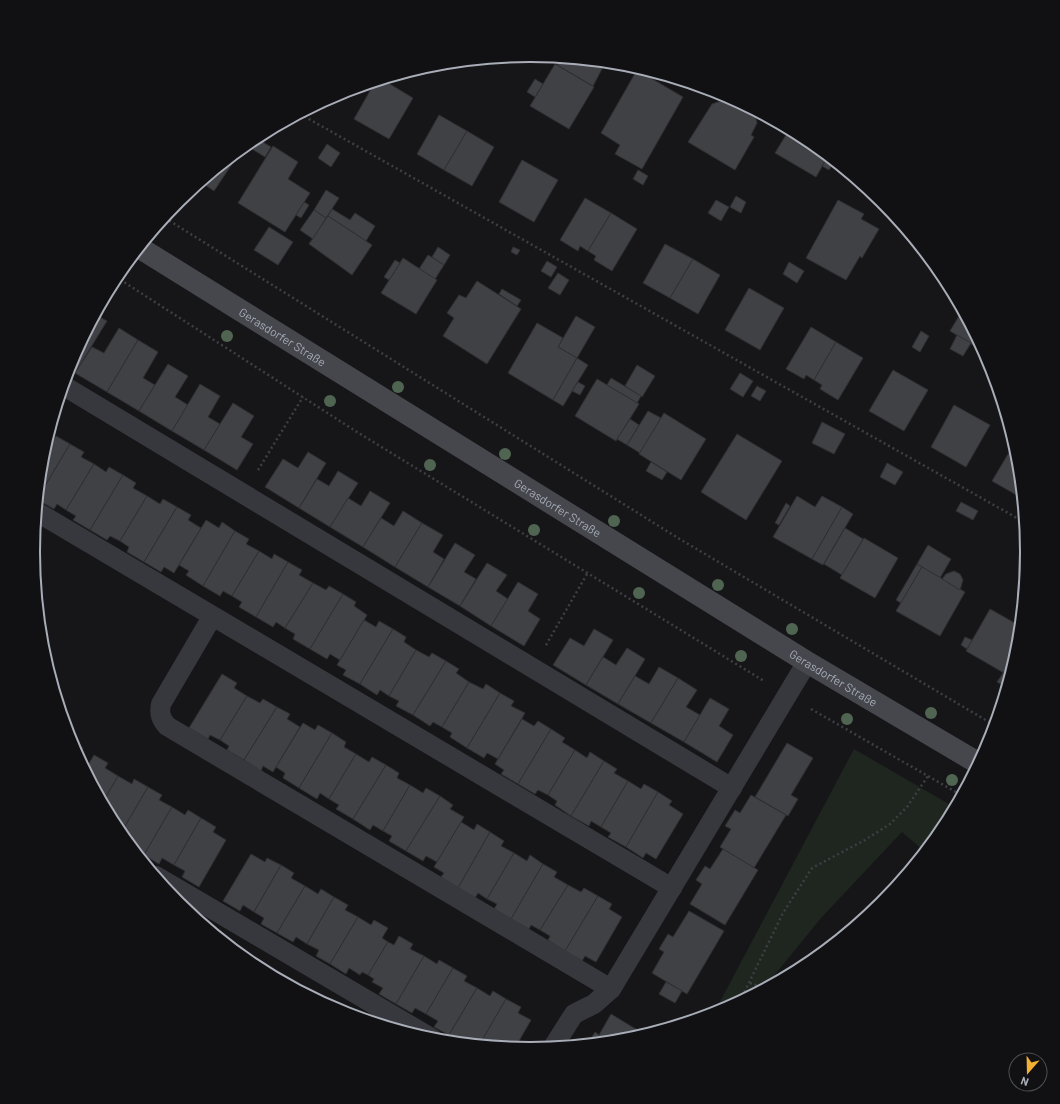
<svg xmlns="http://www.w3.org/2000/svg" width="1060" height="1104" font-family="Barlow,sans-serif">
	<rect width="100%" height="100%" fill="#161618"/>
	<path fill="#1e261f" d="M854,749L954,807L943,828L924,851L902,832L821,918L773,977L777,981L714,1013Z"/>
	<g fill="#404145" stroke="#303034">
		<path d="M561,58L593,61L603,67L593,86L557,65Z"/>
		<path d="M555,64L594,87L569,129L530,106Z"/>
		<path d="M637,70L683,97L642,169L615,154L620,145L601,133Z"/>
		<path d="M535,79L543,84L535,97L527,92Z"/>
		<path d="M383,80L413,98L389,139L354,119L375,82Z"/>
		<path d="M331,98L324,109L317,105Z"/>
		<path d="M730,98L754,111L757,123L751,135L754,137L735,170L688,142L712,104Z"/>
		<path d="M439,115L467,131L444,170L417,154Z"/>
		<path d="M789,130L806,139L828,156L816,177L775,153Z"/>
		<path d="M467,131L494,147L472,186L444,170Z"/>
		<path d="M258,139L271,147L265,157L252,149Z"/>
		<path d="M327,144L340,153L331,167L318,158Z"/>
		<path d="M273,146L298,162L288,179L310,193L285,232L238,203Z"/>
		<path d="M242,149L214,191L201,182Z"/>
		<path d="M828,156L834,162L829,170L822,166Z"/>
		<path d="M522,160L558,180L534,222L499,202Z"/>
		<path d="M638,170L648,176L643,185L633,179Z"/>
		<path d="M326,190L339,198L326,218L314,210Z"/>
		<path d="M736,196L746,202L741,213L730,207Z"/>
		<path d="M585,198L611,213L588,251L580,246L578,251L560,240Z"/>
		<path d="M716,200L729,207L721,221L708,213Z"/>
		<path d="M838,200L864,214L861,219L879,229L862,258L860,256L846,280L806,258Z"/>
		<path d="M304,202L309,205L301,218L296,215Z"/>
		<path d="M332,209L350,220L355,213L375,226L366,241L328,216Z"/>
		<path d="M314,210L326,218L313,239L300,230Z"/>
		<path d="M611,213L637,229L612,271L594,260L596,256L588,251Z"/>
		<path d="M328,216L372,245L352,275L309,244Z"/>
		<path d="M269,227L293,242L278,265L254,250Z"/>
		<path d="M665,244L693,259L670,298L643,283Z"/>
		<path d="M438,247L450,255L444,265L432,257Z"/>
		<path d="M513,247L520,250L517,255L511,252Z"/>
		<path d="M428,255L444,265L435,279L419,269Z"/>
		<path d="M403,258L437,280L416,314L381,293Z"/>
		<path d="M693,259L720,275L698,314L670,298Z"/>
		<path d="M395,260L400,263L389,280L384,277Z"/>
		<path d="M547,261L557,267L551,277L541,271Z"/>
		<path d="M789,262L804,271L797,283L783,274Z"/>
		<path d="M558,273L569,280L560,295L548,288Z"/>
		<path d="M477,281L521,309L487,364L443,336L454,318L447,313L459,295L466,298Z"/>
		<path d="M749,288L784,308L760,350L725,330Z"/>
		<path d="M502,289L521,300L517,306L499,294Z"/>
		<path d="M962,311L983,351L950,331Z"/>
		<path d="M96,315L107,321L75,373L69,369L71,362Z"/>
		<path d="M576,316L595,327L577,358L558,347Z"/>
		<path d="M537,323L563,338L558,347L577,358L553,400L508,373Z"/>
		<path d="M811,327L836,342L814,380L806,375L804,379L786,369Z"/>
		<path d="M119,328L138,340L107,392L75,373L92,347L104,353Z"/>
		<path d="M921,331L929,336L920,352L912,347Z"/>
		<path d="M957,335L971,343L963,356L950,349Z"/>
		<path d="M138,340L158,352L143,378L155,385L139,411L107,392Z"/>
		<path d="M836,342L863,358L838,400L820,389L822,385L814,380Z"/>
		<path d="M577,358L588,365L563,406L553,400Z"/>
		<path d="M168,364L188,376L175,397L188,405L172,431L139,411Z"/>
		<path d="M637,365L655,376L642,397L625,386Z"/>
		<path d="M893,370L928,390L904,431L869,411Z"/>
		<path d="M740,373L753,381L743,397L730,389Z"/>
		<path d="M611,378L641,396L637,403L607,385Z"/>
		<path d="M597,379L639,404L616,441L575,416Z"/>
		<path d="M578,382L585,386L580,395L572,391Z"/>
		<path d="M200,384L220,396L208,417L220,424L204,450L172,431Z"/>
		<path d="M757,386L766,391L760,401L751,396Z"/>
		<path d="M233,403L254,416L241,437L253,444L237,470L204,450Z"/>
		<path d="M954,405L990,425L966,467L931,447Z"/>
		<path d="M648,411L661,418L640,453L627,445Z"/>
		<path d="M664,413L706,439L681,480L639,454Z"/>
		<path d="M630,419L639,425L627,445L617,439Z"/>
		<path d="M822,422L845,434L834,454L812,443Z"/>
		<path d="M737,434L782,461L746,520L701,492Z"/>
		<path d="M56,436L70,444L39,496L43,455L48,438L53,441Z"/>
		<path d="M70,444L84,452L81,457L94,464L66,510L57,504L54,509L38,500L39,496Z"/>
		<path d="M1014,444L1017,455L1021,494L1020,497L992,481Z"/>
		<path d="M308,452L326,463L299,508L265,487L283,459L298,468Z"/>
		<path d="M651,462L667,472L662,480L646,471Z"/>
		<path d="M887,463L903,472L895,485L880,477Z"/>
		<path d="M94,464L106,472L109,467L123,475L90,530L73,520L76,516L66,510Z"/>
		<path d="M338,471L358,483L330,527L299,508L317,479L329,486Z"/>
		<path d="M123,475L136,483L133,488L147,496L120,541L110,536L107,540L90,530Z"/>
		<path d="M370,491L390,503L363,547L330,527L348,498L361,506Z"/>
		<path d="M147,496L160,504L163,499L177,507L144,562L127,552L129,547L120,541Z"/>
		<path d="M797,496L815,507L822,496L842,507L812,559L773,537Z"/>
		<path d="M961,502L978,511L973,520L956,511Z"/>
		<path d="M786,503L790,506L779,525L775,523Z"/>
		<path d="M177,507L191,515L188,520L201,528L174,573L164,567L161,572L144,562Z"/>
		<path d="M842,507L853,514L823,565L812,559Z"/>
		<path d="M403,511L422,523L395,567L363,547L381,518L394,526Z"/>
		<path d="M206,520L219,528L222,522L235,531L203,586L186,575L189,571L179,565Z"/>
		<path d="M422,523L443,535L433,552L444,559L428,587L395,567Z"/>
		<path d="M845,528L863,539L842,575L824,564Z"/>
		<path d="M235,531L249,539L246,544L259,551L232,596L223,591L220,596L203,586Z"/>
		<path d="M864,538L898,558L875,598L840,578Z"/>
		<path d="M455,543L475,555L464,572L476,579L460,606L428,587Z"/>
		<path d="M928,545L951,559L940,578L917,564Z"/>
		<path d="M259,551L272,559L274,554L288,562L256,617L239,607L242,602L232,596Z"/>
		<path d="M288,562L302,570L299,575L313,583L285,628L276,622L273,627L256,617Z"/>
		<path d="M487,563L507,575L496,591L508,599L491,626L460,606Z"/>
		<path d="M917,564L922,567L901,603L896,600Z"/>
		<path d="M922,567L965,592L940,636L896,611Z"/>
		<path d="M954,571L960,574L963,580L960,590L942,579L946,574Z"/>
		<path d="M518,582L538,594L528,611L540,619L524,646L491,626Z"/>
		<path d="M313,583L326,590L329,586L343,594L310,649L293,639L295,634L285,628Z"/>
		<path d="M343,594L356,602L354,606L367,615L340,660L330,654L327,659L310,649Z"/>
		<path d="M990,609L1020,626L1017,652L1004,673L966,651Z"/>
		<path d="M364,620L376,627L379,621L393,629L360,684L343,675L346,670L337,665Z"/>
		<path d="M393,629L406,637L404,642L416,650L389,696L380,690L377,695L360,684Z"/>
		<path d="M594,629L613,640L586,685L553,665L570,638L584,646Z"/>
		<path d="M965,637L972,640L967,649L961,645Z"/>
		<path d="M627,648L645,659L618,704L586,685L603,657L616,665Z"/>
		<path d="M416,650L429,657L432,653L446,661L413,715L396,706L399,701L389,696Z"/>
		<path d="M1012,660L1014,661L1006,687L997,682Z"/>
		<path d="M446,661L459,669L456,673L469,682L442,727L433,722L430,726L413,715Z"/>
		<path d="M659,667L678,678L651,723L618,704L635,676L649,684Z"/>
		<path d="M222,674L237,683L234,688L247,696L220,740L210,735L208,739L189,728Z"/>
		<path d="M678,678L697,690L686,707L700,715L684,742L651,723Z"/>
		<path d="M469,682L483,689L486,684L500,693L467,748L450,737L452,733L442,727Z"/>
		<path d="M500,693L514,701L511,706L525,713L498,759L487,753L484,758L467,748Z"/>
		<path d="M247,696L260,703L263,699L277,707L244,760L227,750L229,746L220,740Z"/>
		<path d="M710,698L729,709L719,726L733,735L717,762L684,742Z"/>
		<path d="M277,707L290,714L287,719L300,727L273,772L263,766L261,771L244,760Z"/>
		<path d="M522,719L534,726L538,721L551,729L518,784L501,774L504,770L495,764Z"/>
		<path d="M303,723L315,730L318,725L332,733L299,788L283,778L285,773L276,767Z"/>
		<path d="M551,729L565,738L562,742L575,750L548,795L538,790L535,794L518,784Z"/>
		<path d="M332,733L346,742L344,747L356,754L329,799L320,793L317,799L299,788Z"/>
		<path d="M71,741L83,748L78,756L71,742Z"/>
		<path d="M787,743L813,758L791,795L798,799L788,816L755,797Z"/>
		<path d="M575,750L587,758L590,752L604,761L571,816L555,805L557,801L548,795Z"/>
		<path d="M356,754L369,762L372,757L386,765L353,819L336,809L339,805L329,799Z"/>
		<path d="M94,755L108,763L105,768L118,776L103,802L82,763L88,765Z"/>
		<path d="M604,761L617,769L614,773L628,781L601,827L591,821L589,826L571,816Z"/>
		<path d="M386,765L399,773L397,778L410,785L383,831L373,825L370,830L353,819Z"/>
		<path d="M118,776L132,784L134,779L148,787L121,833L103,802Z"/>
		<path d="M628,781L641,789L644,784L658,792L626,847L608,837L611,833L601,827Z"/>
		<path d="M410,785L423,793L426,788L440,796L406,851L389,841L392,836L383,831Z"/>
		<path d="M148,787L162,795L159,800L172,807L144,855L130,845L133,840L121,833Z"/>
		<path d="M658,792L672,801L669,805L683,814L656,859L646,853L643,858L626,847Z"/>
		<path d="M751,795L786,815L754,868L720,847L731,829L725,826L735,810L740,813Z"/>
		<path d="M440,796L453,805L450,809L464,817L437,862L426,856L423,861L406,851Z"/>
		<path d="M172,807L185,815L188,810L201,818L174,865L162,858L159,864L144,855Z"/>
		<path d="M201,818L216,827L213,832L226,840L199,887L182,877L185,871L174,865Z"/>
		<path d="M461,822L474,830L477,824L490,832L458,888L441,877L444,873L434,867Z"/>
		<path d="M490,832L504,841L501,846L514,853L487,899L478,893L475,898L458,888Z"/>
		<path d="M723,849L758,870L725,925L690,904L702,884L696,880L705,866L710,869Z"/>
		<path d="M514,853L527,861L530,855L543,864L511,919L494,909L497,904L487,899Z"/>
		<path d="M251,854L265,862L267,858L281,865L254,912L243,905L240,911L223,901Z"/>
		<path d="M543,864L557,872L554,877L568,885L540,930L531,925L529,929L511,919Z"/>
		<path d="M281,865L294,873L291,878L305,886L277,933L261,924L264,918L254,912Z"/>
		<path d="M568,885L581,892L584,888L598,896L565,951L548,940L550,936L540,930Z"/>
		<path d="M305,886L318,894L321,889L334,897L307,944L296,937L293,942L277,933Z"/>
		<path d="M598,896L612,904L609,909L622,917L596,962L585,956L582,961L565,951Z"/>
		<path d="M334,897L348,905L345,910L358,917L330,964L316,956L319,950L307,944Z"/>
		<path d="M689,911L724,931L687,994L652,973L664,952L659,949L668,934L673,937Z"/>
		<path d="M358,917L371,925L374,920L388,928L382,938L388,942L368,975L362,972L360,975L349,968L346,974L330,964Z"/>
		<path d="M399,936L413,944L410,949L424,956L396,1004L379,994L383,988L372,982L374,979L368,975L388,942L394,945Z"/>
		<path d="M424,956L437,964L439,960L453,968L426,1014L415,1008L412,1013L396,1004Z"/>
		<path d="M453,968L467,976L464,981L477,988L449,1035L434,1027L438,1021L426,1014Z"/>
		<path d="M666,982L682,991L675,1003L659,994Z"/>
		<path d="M477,988L490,996L493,991L506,999L480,1044L468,1039L466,1043L460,1042L449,1035Z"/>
		<path d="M506,999L521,1007L518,1013L531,1020L515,1048L480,1044Z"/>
		<path d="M611,1014L644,1034L627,1039L588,1043L595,1032L599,1035Z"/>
	</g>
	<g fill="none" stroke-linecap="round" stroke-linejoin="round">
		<g stroke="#3d3f44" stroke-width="2.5" stroke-dasharray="2 3" stroke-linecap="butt">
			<path d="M300,114L1024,522"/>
			<path d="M165,218L678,538L994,725"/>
			<path d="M116,277L357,432L764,681"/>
			<path d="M258,470L303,397"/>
			<path d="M546,645L587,574"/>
			<path d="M811,709L961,795"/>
			<path d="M750,983L764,988"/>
			<path d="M740,1001L783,913L812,868L865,840L890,824L907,807L928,776"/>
		</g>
		<g stroke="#37383d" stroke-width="20">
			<path d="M64,386L732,788"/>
			<path d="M37,512L672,888"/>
			<path d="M212,617L161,704C159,714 161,719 167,726L611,989"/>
			<path d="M156,876L433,1039"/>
			<path d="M553,1047L574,1014L594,1004L611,989L807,662"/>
		</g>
		<path stroke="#45474d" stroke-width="22" id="s1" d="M140,248L807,662L978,763"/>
	</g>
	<g fill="#506452">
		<circle cx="227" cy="336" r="6"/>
		<circle cx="398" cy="387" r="6"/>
		<circle cx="330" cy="401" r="6"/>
		<circle cx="505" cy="454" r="6"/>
		<circle cx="430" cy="465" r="6"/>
		<circle cx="614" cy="521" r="6"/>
		<circle cx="534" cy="530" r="6"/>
		<circle cx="718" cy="585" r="6"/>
		<circle cx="639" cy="593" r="6"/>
		<circle cx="792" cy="629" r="6"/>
		<circle cx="741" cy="656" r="6"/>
		<circle cx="931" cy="713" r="6"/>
		<circle cx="847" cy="719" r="6"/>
		<circle cx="952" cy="780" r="6"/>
	</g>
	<g text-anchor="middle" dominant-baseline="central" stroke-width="3.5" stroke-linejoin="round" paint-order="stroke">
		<g font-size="12" fill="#a8adb8" stroke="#111113">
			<text stroke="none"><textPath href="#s1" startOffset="168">Gerasdorfer Straße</textPath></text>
			<text stroke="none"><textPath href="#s1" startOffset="492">Gerasdorfer Straße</textPath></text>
			<text stroke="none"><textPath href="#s1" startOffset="816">Gerasdorfer Straße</textPath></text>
		</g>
	</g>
	<path d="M0 0H1060V1104H0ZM40 552a490 490 0 1 1 980 0a490 490 0 1 1-980 0Z" fill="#111113" fill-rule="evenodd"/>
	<path fill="none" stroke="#a8adb8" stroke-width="2" d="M40 552a490 490 0 1 1 980 0a490 490 0 1 1-980 0Z"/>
	<g transform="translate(1028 1072) rotate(200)"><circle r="19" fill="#111113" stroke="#4d4f55"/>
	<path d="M0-3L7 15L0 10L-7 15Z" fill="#f2b134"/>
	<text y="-6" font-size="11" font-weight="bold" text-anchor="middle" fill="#a8adb8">N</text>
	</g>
</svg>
